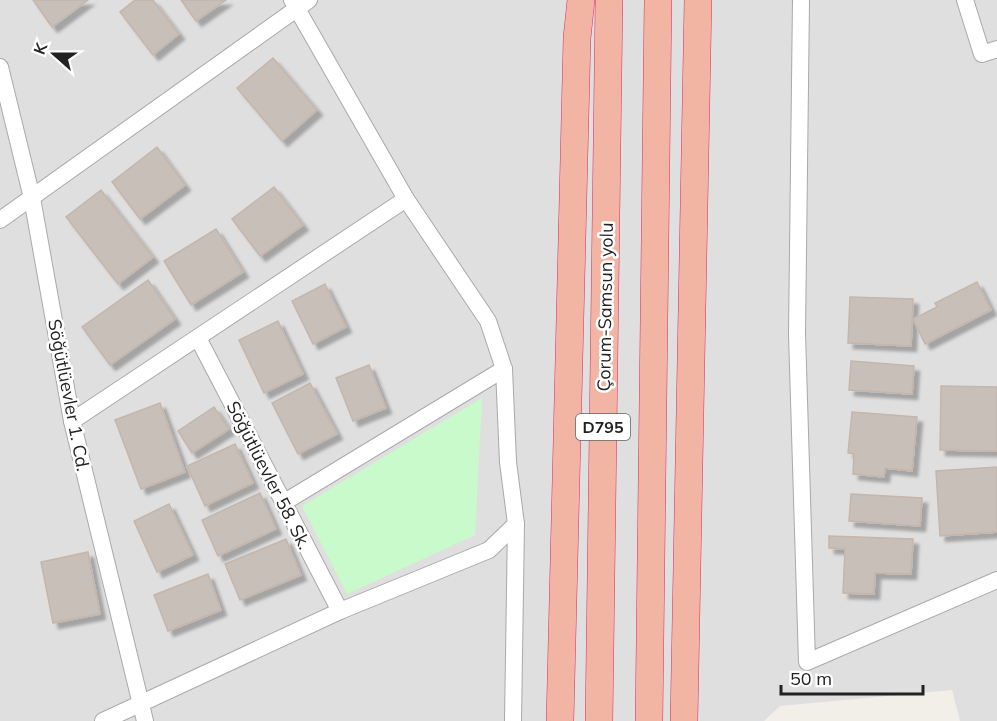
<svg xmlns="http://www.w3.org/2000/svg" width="997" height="721" font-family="Mulish,sans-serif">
	<defs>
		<filter id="shadow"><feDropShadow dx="5.5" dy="5.5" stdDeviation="1.5" flood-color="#0004"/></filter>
	</defs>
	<rect width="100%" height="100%" fill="#f2efe9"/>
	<path fill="#e0dfdf" d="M0,0H997V721H960L952,690L780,706L764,721H0Z"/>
	<path fill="#c8facc" d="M482,398L475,535L347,594L302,506Z"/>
	<g fill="#c7bfb8" stroke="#c4b6ab" stroke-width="1.5" filter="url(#shadow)">
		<path d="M33,0H88L52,27Z"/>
		<path d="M135,0H153L179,34L153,55L120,12Z"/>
		<path d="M181,0H226L196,21Z"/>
		<path d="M273,58L317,110L282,141L237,88Z"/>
		<path d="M157,147L185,185L140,219L112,182Z"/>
		<path d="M274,187L303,225L260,256L232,219Z"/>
		<path d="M101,190L153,257L118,284L66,217Z"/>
		<path d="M216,229L243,272L191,305L164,261Z"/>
		<path d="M148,280L175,319L110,365L82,327Z"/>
		<path d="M977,282L991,310L925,344L913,319L937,307L935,303Z"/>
		<path d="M325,284L346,327L313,344L292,301Z"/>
		<path d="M850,297L913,299L911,346L848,343Z"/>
		<path d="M278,321L303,374L264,393L239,340Z"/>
		<path d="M851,361L914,366L912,394L849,390Z"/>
		<path d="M369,365L386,408L353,421L336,378Z"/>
		<path d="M310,383L337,434L298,454L272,403Z"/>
		<path d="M941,386L997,387V451L940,450Z"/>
		<path d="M160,403L185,472L141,489L115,420Z"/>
		<path d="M214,407L229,429L192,453L178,431Z"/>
		<path d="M852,412L917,417L912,471L885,468L884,477L853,474L854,454L848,453Z"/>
		<path d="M235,444L253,483L205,506L187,466Z"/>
		<path d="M997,467V532L940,536L936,471Z"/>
		<path d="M260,493L276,529L218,556L202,520Z"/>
		<path d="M851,494L922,498L920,526L849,521Z"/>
		<path d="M169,504L193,555L157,572L134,521Z"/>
		<path d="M829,536L913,539L911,574L875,573L874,594L843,593L845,549L829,548Z"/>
		<path d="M286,539L301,575L240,600L225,564Z"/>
		<path d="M88,552L100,614L53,623L41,562Z"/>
		<path d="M208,574L221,610L168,631L154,595Z"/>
	</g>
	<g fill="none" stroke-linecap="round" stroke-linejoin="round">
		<g stroke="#a9a9a9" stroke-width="18">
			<g id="minor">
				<path d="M801,0L797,334L807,662L997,580"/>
				<path d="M965,0L982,54L997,49"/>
				<path d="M0,67L32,198L72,421L145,721"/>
				<path d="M406,199L488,321L504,369L508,462L516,524L513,721"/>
				<path d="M0,220L309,0"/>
				<path d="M198,338L340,611"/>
				<path d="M72,421L406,199L292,0"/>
				<path d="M283,503L504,369"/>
				<path d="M103,721L340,611L489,550L516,524"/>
			</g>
		</g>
		<g stroke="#dc2a67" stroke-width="28">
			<g id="trunk">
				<path d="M560,721L577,38L581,0"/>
				<path d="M599,721L609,0"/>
				<path d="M649,721L658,0"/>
				<path d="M684,721L698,0"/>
			</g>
		</g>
		<use href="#minor" stroke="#fff" stroke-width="16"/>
		<use href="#trunk" stroke="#f2b4a3" stroke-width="27"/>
	</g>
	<g text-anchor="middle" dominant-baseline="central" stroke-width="5" stroke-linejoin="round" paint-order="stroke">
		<rect fill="#fff" stroke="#646464" stroke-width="1.5" x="576" y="414" width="54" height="26" rx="4.5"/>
		<g font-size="16" font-weight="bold" fill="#222">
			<text x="603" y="427">D795</text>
		</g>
		<g font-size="18" fill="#222" stroke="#fff">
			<text transform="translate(605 307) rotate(-89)">Çorum-Samsun yolu</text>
			<text transform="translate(69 395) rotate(79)">Söğütlüevler 1. Cd.</text>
			<text transform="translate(269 475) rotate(63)">Söğütlüevler 58. Sk.</text>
		</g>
	</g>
	<g transform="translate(54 54) rotate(291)" stroke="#ffffff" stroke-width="4.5" paint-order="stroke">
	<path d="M0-4.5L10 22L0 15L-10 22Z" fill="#222222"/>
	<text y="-9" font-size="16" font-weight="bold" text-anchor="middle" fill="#222222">K</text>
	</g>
	<path d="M781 685v9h142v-9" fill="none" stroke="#222222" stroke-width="3"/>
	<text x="790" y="685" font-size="18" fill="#222222" stroke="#ffffff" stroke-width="4.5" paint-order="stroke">50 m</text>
</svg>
